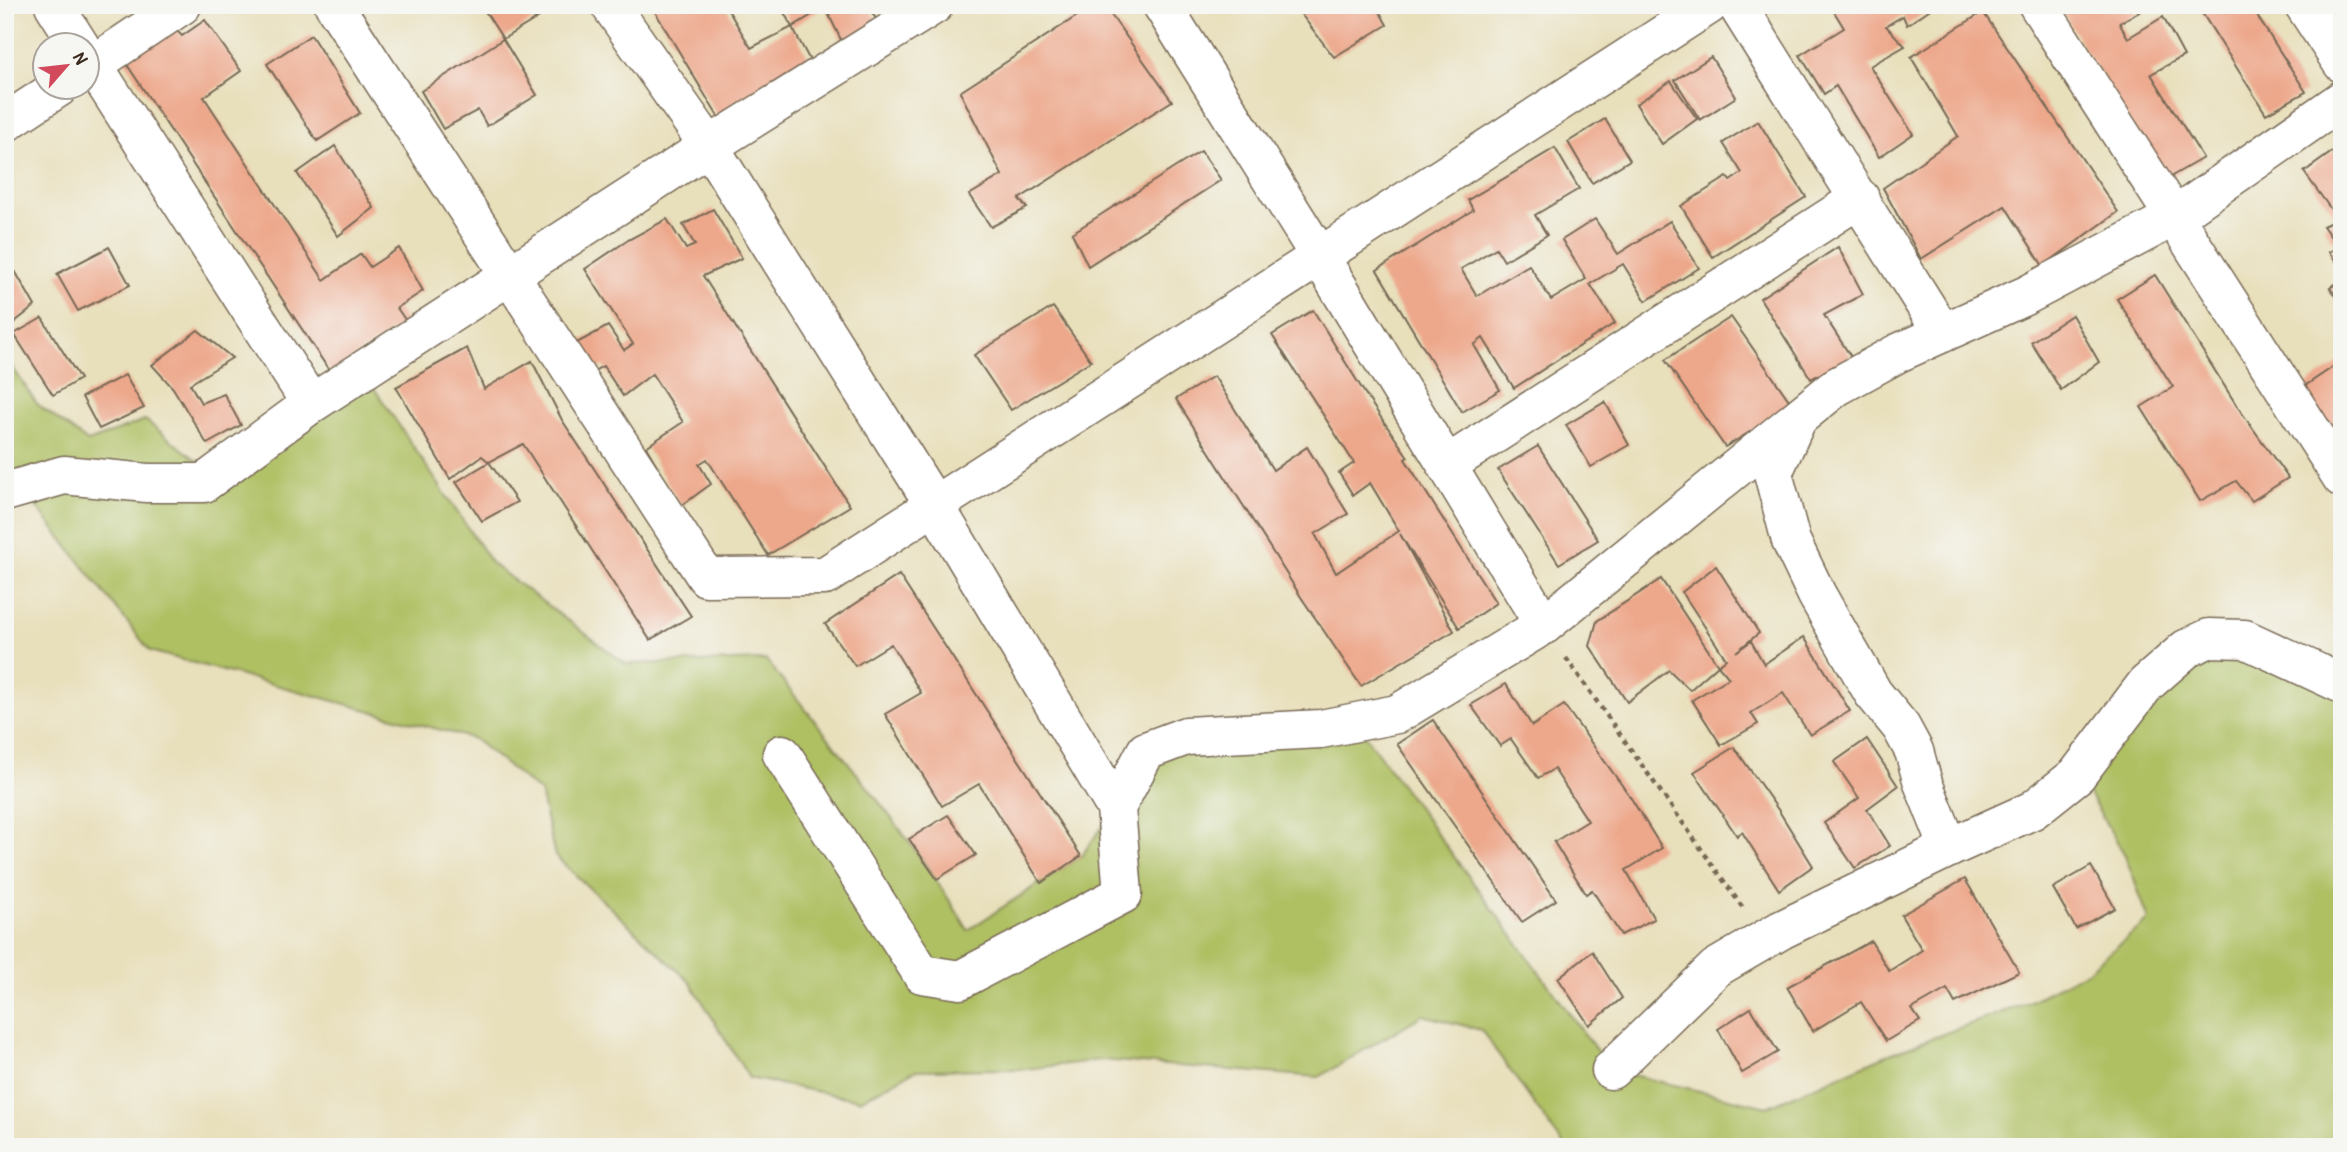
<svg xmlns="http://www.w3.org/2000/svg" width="2347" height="1152" font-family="'Patrick Hand',sans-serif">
	<rect width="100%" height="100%" fill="#f6f6f2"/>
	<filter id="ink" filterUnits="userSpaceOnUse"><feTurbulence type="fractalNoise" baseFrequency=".0143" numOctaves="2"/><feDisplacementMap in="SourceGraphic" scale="14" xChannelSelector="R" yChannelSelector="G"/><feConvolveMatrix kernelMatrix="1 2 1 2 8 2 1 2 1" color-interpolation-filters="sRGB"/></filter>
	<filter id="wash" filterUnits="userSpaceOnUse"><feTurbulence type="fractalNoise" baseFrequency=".00686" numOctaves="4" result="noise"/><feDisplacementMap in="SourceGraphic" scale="28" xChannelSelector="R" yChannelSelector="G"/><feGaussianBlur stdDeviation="1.57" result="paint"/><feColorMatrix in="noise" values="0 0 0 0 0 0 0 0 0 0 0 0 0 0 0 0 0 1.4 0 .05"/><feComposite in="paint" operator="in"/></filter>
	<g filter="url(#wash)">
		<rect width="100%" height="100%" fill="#e8dfbb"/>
		<path fill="#afc063" stroke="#757540" stroke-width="2" d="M5,356L37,404L88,442L145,420L207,468L362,370L492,564L626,664L766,660C836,748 910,834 968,930L1081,856L1116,808L1146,751L1355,722L1611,1070L1767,1107L1887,1055L2029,1002L2087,971L2149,920L2125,855L2077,775L2209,638L2342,684V1147H1565L1481,1030L1423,1015L1319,1077L1101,1060L1026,1069L916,1070L860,1100L749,1078L691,983L555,856L540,792L474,739L150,651L5,467Z"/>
		<g id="blocks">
			<g fill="#eda88c">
				<path d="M481,5H538L544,14L503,39L537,95L487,126L478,110L443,129L421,91L503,39Z"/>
				<path d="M651,5H725L751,48L792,27L814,68L720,120Z"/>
				<path d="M780,5H867L880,25L845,48L825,7L792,27Z"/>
				<path d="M1094,5H1104L1172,101L1019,199L1027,208L991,227L969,195L1002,175L960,92Z"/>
				<path d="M1294,5H1376L1387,25L1334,57Z"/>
				<path d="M1830,5H1936L1907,25L1903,16L1886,26L1905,46L1870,66L1913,134L1879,157L1836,86L1824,94L1800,55L1844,28Z"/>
				<path d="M2058,5H2152L2119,23L2128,38L2163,17L2184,56L2151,74L2203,158L2165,180Z"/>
				<path d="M2197,5H2250L2306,92L2266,114Z"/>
				<path d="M1983,12L2118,212L2043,266L2005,206L1921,259L1883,188L1958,136L1911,57Z"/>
				<path d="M205,20L241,71L204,97L324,280L361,254L370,267L399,248L423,291L397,308L406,321L331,373L124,60L175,29L182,36Z"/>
				<path d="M311,35L360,113L317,141L267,64Z"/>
				<path d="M1711,57L1736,97L1700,120L1675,80Z"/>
				<path d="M1671,81L1697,119L1662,144L1636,104Z"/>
				<path d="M1605,119L1630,160L1592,183L1568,142Z"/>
				<path d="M1758,121L1806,197L1713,257L1681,206L1727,177L1730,181L1742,173L1723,143Z"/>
				<path d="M335,146L374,208L338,236L297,173Z"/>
				<path d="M2339,147L2342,151V270L2329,252L2338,247L2323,226L2338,219L2304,172Z"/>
				<path d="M1555,148L1579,189L1535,215L1547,235L1504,261L1496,248L1461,269L1477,296L1529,265L1551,300L1586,279L1562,240L1595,219L1618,254L1670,221L1699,268L1646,301L1623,264L1590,284L1615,323L1514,388L1483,338L1474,345L1500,390L1462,412L1377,270L1473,210L1468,200Z"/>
				<path d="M1201,151L1221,180L1088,266L1072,233Z"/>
				<path d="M713,209L742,258L703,276L850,506L768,555L707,459L699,464L711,484L681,506L646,447L683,422L652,374L623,396L603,366L592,372L575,344L608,326L624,350L633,344L585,269L628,240L667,219L686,249L695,245L683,225Z"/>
				<path d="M109,247L130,285L78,311L57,274Z"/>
				<path d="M1838,247L1863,294L1824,315L1851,357L1811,379L1760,298Z"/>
				<path d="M15,271L35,306L11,325L5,316V277Z"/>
				<path d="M2155,275L2237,406L2288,478L2252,501L2236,481L2200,501L2141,407L2173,387L2117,299Z"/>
				<path d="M2342,279V304L2330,288Z"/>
				<path d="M1053,307L1091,361L1011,410L974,355Z"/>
				<path d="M1313,310L1369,400L1408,457L1405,459L1496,603L1459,628L1400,534L1454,631L1361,686L1301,597L1176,399L1214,376L1273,470L1307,447L1348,514L1315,534L1336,573L1399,531L1370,483L1353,495L1339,473L1354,463L1272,335Z"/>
				<path d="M2072,315L2099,362L2061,390L2031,342Z"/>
				<path d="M1731,317L1793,406L1725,447L1665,360Z"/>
				<path d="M42,318L80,379L53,395L14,334Z"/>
				<path d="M198,330L232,358L190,384L201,403L224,394L241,425L207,444L173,388L152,365Z"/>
				<path d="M467,348L484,389L532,361L562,420L691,616L650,640L523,444L489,462L517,502L482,521L456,482L489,462L482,456L450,479L396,387Z"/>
				<path d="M2342,361V462L2290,396Z"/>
				<path d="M125,375L144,408L99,429L82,397Z"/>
				<path d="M1605,402L1629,445L1591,467L1566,425Z"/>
				<path d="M1538,446L1598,540L1559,564L1498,470Z"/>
				<path d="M1716,566L1759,633L1736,652L1751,641L1764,664L1804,637L1850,711L1810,735L1783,693L1751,713L1758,724L1721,745L1692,700L1729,678L1718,665L1690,690L1669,670L1627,702L1590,646L1597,621L1661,579L1718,665L1726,659L1682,592Z"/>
				<path d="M899,575L1081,856L1041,883L979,784L942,806L885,714L921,693L891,644L855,666L825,624Z"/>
				<path d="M1506,684L1532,726L1564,705L1629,795L1662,848L1626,870L1654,919L1621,935L1592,890L1586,894L1554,842L1588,821L1554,769L1538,778L1511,739L1500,746L1471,705Z"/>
				<path d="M1433,720L1556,900L1522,922L1397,744Z"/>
				<path d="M1867,739L1898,786L1867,809L1890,846L1855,868L1824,823L1859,798L1834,762Z"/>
				<path d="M1734,747L1779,811L1813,866L1779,890L1742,832L1737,836L1694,772Z"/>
				<path d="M948,815L976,855L937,879L909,839Z"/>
				<path d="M2091,866L2115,908L2076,929L2053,888Z"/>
				<path d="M1965,879L2019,972L1955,1003L1947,989L1912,1009L1920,1021L1886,1041L1861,1002L1813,1031L1787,987L1871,941L1889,971L1922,950L1901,915Z"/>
				<path d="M1592,951L1622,998L1589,1025L1558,978Z"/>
				<path d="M1751,1008L1778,1052L1742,1073L1718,1029Z"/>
			</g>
		</g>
	</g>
	<g filter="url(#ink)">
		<use href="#blocks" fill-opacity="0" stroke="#786955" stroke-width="2"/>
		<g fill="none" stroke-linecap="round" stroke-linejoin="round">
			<g stroke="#786955" stroke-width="41">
				<g id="minor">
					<path d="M54,5L80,46"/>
					<path d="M334,5L706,577L825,576L1709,5"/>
					<path d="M610,5L709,146L935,506L1116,808"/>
					<path d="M1162,5L1320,257L1544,625"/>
					<path d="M1737,5L1942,332"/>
					<path d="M2038,5L2342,478"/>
					<path d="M2304,5L2342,63"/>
					<path d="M88,57L311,404"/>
					<path d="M88,68L182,5"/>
					<path d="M5,123L58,88"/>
					<path d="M1796,422L1773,473L1791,541L1817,595L1873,693L1901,727L1914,751L1923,783L1949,848"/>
					<path d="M1447,465L1860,198"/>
					<path d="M5,492L64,475L147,483H204L311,404L709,146L934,5"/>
					<path d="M782,754L922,974L960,980L1123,894L1116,808L1146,751L1186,736L1321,729L1397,714L1544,625L1836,387L1898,353L2027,295L2174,217L2342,100"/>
					<path d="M1611,1070L1716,968L1781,930L1949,848L2033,810L2077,775L2146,684L2186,649L2209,638L2245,639L2342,684"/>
				</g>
			</g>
			<path stroke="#786955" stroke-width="4.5" stroke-dasharray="5 5" stroke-linecap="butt" d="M1566,658L1743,908"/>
			<use href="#minor" stroke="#fff" stroke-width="38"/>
		</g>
	</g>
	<rect width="2347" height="1152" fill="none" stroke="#f6f6f2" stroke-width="28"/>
	<g transform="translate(66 66) rotate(62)"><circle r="33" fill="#f6f6f2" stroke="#aba49d" stroke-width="2"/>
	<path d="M0-5L12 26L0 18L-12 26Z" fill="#d1495b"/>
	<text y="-10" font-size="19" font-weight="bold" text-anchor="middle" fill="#3b2a1e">N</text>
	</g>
</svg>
